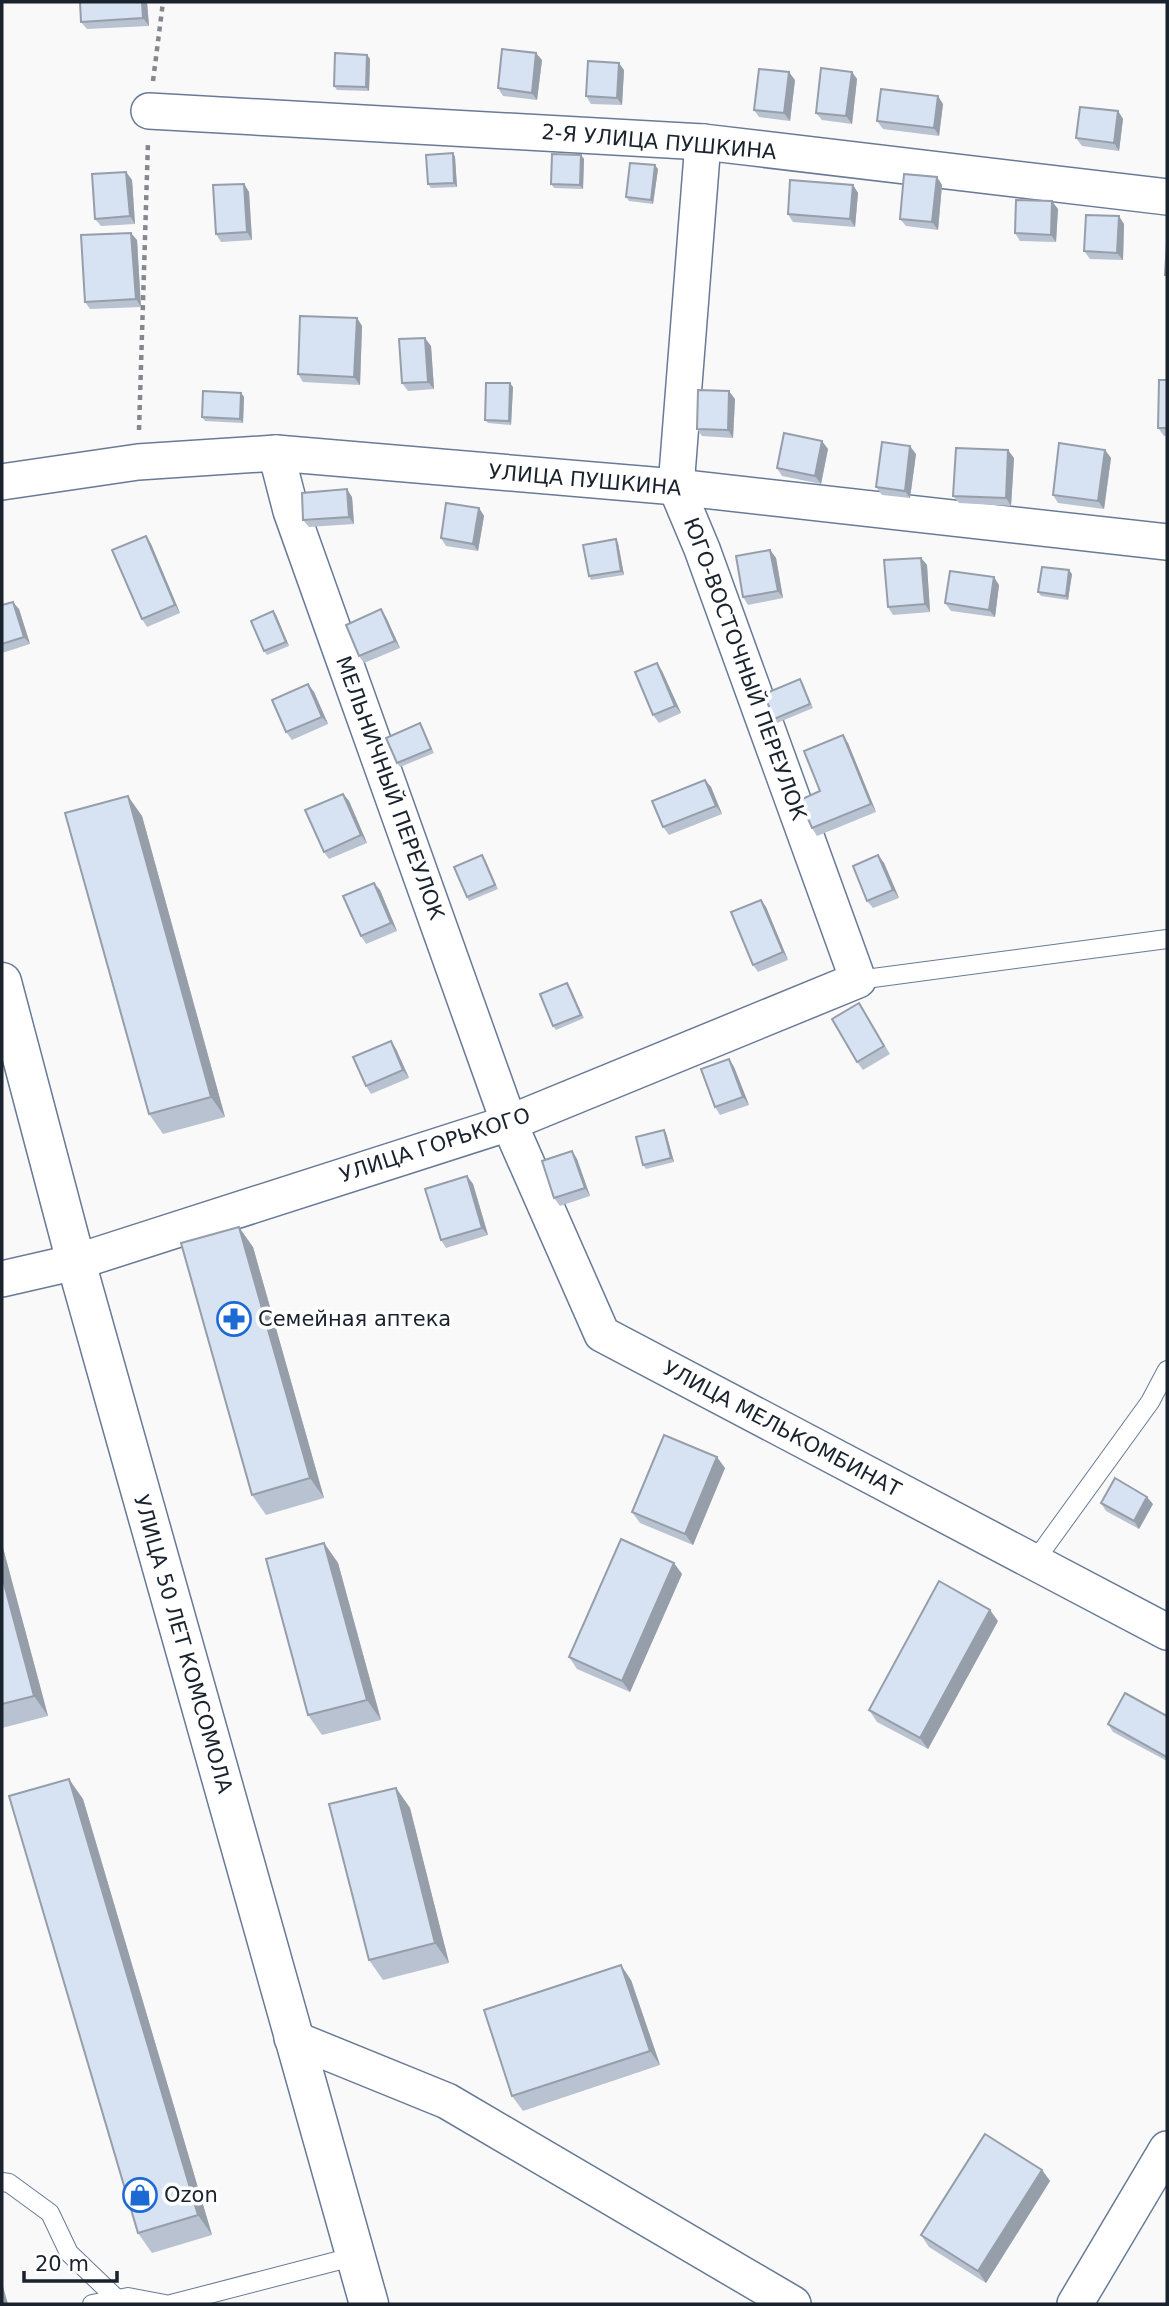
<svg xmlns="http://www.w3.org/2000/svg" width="1169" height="2306" font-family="'DejaVu Sans',sans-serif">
	<rect width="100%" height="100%" fill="#f9f9f9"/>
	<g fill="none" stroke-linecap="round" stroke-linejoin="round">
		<g stroke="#687a96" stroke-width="20">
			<g id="lane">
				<path d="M858,980L1167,939"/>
				<path d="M1034,1562L1150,1402L1167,1370"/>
				<path d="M2,2182L9,2183L50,2213L69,2253L115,2297"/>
				<path d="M92,2304L128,2297L165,2304"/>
				<path d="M171,2304L356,2256"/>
			</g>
		</g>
		<g stroke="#687a96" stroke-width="38">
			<g id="street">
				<path d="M149,111L703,142L1167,197"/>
				<path d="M276,453L291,511L509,1123L602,1334L1167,1632"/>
				<path d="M2,482L138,462L276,453L676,487L1167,542"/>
				<path d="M2,1279L76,1262L509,1123L858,980L702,549L676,487L703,142"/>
				<path d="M292,2038L447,2101L793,2304"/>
				<path d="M1075,2304L1167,2149"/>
			</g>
		</g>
		<g stroke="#687a96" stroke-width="41">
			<path id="secondary" d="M2,982L76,1262L369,2304"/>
		</g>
		<g stroke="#84888e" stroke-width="4.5" stroke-dasharray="5 5" stroke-linecap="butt">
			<path d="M153,81L163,2"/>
			<path d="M139,430L148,142"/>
		</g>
		<use href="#lane" stroke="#fff" stroke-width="18"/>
		<use href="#street" stroke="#fff" stroke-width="35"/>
		<use href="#secondary" stroke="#fff" stroke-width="38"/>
	</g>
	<g fill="#b9c2d0">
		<path d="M147,2L149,26L87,29L81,22Z"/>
		<path d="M367,55L370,59L369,91L337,90L334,86Z"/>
		<path d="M542,60L537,100L503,96L498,88Z"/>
		<path d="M624,70L622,105L591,104L586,96Z"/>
		<path d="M852,72L857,79L852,124L822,120L816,113Z"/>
		<path d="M795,80L790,121L759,117L754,110Z"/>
		<path d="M943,104L939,136L883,129L877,121Z"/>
		<path d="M1118,111L1123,119L1119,151L1082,146L1076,138Z"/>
		<path d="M453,153L455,157L457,187L431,188L428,184Z"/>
		<path d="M581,155L584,159L583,189L554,188L551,184Z"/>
		<path d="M658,169L653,204L629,201L626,197Z"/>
		<path d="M126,172L132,180L135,224L101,226L95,219Z"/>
		<path d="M937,177L942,185L938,230L906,226L900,219Z"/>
		<path d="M244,184L249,192L252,240L221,242L216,234Z"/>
		<path d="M853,185L858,193L855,227L793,222L788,214Z"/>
		<path d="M1058,209L1056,242L1020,241L1015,233Z"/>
		<path d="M1124,224L1123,260L1090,259L1084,251Z"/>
		<path d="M137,240L141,307L90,309L85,302Z"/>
		<path d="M357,318L362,326L360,385L303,382L298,374Z"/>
		<path d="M431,346L434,389L408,391L402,383Z"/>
		<path d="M1167,380V436H1164L1158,428Z"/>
		<path d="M513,387L511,425L488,423L485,420Z"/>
		<path d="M241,393L244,397L243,423L205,421L202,417Z"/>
		<path d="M735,399L733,438L702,436L697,429Z"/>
		<path d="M828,449L821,484L782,476L777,468Z"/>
		<path d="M1105,450L1111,458L1104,509L1058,503L1053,495Z"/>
		<path d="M916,454L910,498L882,495L876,487Z"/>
		<path d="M1014,458L1011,506L959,503L953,496Z"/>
		<path d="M352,497L354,524L309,527L303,520Z"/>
		<path d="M479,508L484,516L478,551L446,546L441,538Z"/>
		<path d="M146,536L151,544L180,613L147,627L142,619Z"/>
		<path d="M618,543L624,575L591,580L589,576Z"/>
		<path d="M770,550L776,558L783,598L748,605L743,597Z"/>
		<path d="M921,558L927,565L930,612L893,615L888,607Z"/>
		<path d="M1072,574L1068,600L1041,596L1038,592Z"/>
		<path d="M999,585L995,617L951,611L945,603Z"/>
		<path d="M2,605L19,609L30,644L2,653Z"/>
		<path d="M276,615L289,646L267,655L264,651Z"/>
		<path d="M386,617L400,648L364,663L359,656Z"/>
		<path d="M662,671L681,713L659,723L653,715Z"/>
		<path d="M800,679L803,683L813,708L777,723L774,719Z"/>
		<path d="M314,692L328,724L292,740L286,732Z"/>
		<path d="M420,723L434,753L400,767L397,763Z"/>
		<path d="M848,743L876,812L817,836L812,828L820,791Z"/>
		<path d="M705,780L711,787L722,814L669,835L663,827Z"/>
		<path d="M343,794L349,801L367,843L329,859L324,852Z"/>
		<path d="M142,816L225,1117L163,1134L149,1114Z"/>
		<path d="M878,855L884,863L899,898L873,908L867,901Z"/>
		<path d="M485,859L498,889L469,901L467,897Z"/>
		<path d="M380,890L397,931L366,944L361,936Z"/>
		<path d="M761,900L766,907L788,960L758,972L753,965Z"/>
		<path d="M570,987L584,1018L556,1030L553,1026Z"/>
		<path d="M859,1003L890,1054L863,1070L857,1062Z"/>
		<path d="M391,1041L396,1049L409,1078L371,1094L366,1086Z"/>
		<path d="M729,1059L734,1067L749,1105L720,1115L715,1107Z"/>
		<path d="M664,1130L666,1133L674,1162L646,1169L643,1165Z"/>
		<path d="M572,1151L577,1159L590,1196L560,1206L554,1198Z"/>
		<path d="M467,1176L473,1184L488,1235L446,1248L441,1240Z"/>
		<path d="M253,1247L324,1498L266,1515L252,1495Z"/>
		<path d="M725,1468L693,1545L640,1523L632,1512Z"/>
		<path d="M1101,1503L1153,1504L1139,1529L1106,1511Z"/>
		<path d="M324,1543L338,1563L381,1720L322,1735L308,1715Z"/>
		<path d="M2,1544L48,1716L2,1728Z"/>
		<path d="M682,1574L630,1692L577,1669L569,1657Z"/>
		<path d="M998,1621L928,1749L877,1722L869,1710Z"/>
		<path d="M1167,1716V1761L1113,1732L1108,1724Z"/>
		<path d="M396,1788L410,1808L449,1963L383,1980L369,1960Z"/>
		<path d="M83,1799L212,2235L152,2253L138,2233Z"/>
		<path d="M631,1980L660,2065L523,2111L512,2096Z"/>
		<path d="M1042,2170L1050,2181L986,2283L929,2247L921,2235Z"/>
	</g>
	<g fill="#969ea9">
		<path d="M142,2H147L149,26L143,18Z"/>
		<path d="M536,53L542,60L537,100L532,93Z"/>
		<path d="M367,55L370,59L369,91L366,87Z"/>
		<path d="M619,63L624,70L622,105L617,98Z"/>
		<path d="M789,72L795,80L790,121L784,113Z"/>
		<path d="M852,72L857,79L852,124L846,116Z"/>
		<path d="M938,96L943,104L939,136L934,128Z"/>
		<path d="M1118,111L1123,119L1119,151L1114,143Z"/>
		<path d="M453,153L455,157L457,187L454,183Z"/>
		<path d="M581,155L584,159L583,189L580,185Z"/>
		<path d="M655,165L658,169L653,204L651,200Z"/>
		<path d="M126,172L132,180L135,224L130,216Z"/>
		<path d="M937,177L942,185L938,230L932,222Z"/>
		<path d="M244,184L249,192L252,240L247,232Z"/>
		<path d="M853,185L858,193L855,227L850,219Z"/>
		<path d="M1052,201L1058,209L1056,242L1051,235Z"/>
		<path d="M1119,216L1124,224L1123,260L1117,253Z"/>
		<path d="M131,233L137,240L141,307L136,299Z"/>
		<path d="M357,318L362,326L360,385L354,377Z"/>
		<path d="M425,338L431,346L434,389L428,382Z"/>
		<path d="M510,383L513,387L511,425L509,421Z"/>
		<path d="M729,391L735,399L733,438L728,430Z"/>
		<path d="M241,393L244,397L243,423L240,419Z"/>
		<path d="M822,441L828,449L821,484L815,476Z"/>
		<path d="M910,446L916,454L910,498L905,491Z"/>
		<path d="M1008,450L1014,458L1011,506L1006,498Z"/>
		<path d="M1105,450L1111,458L1104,509L1098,501Z"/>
		<path d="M347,489L352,497L354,524L349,517Z"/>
		<path d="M479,508L484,516L478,551L473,544Z"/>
		<path d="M146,536L151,544L180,613L175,605Z"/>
		<path d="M616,539L618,543L624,575L621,571Z"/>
		<path d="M770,550L776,558L783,598L778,591Z"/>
		<path d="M921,558L927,565L930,612L925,604Z"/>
		<path d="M1069,570L1072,574L1068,600L1066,596Z"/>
		<path d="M994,577L999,585L995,617L989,610Z"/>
		<path d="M13,602L19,609L30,644L24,637Z"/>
		<path d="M381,609L386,617L400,648L395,641Z"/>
		<path d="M273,611L276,615L289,646L286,642Z"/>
		<path d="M657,663L662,671L681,713L675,706Z"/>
		<path d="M308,684L314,692L328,724L322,717Z"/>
		<path d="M843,735L848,743L876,812L871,804Z"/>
		<path d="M705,780L711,787L722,814L716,806Z"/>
		<path d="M343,794L349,801L367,843L361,835Z"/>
		<path d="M128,796L142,816L225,1117L211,1097Z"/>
		<path d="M878,855L884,863L899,898L893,890Z"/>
		<path d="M374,883L380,890L397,931L391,923Z"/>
		<path d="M761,900L766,907L788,960L783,952Z"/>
		<path d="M391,1041L396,1049L409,1078L403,1070Z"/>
		<path d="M729,1059L734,1067L749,1105L743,1097Z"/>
		<path d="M664,1130L666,1133L674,1162L671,1158Z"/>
		<path d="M572,1151L577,1159L590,1196L585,1188Z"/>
		<path d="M467,1176L473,1184L488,1235L482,1228Z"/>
		<path d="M239,1227L253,1247L324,1498L310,1478Z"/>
		<path d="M717,1457L725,1468L693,1545L685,1534Z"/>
		<path d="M1147,1497L1153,1504L1139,1529L1134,1521Z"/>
		<path d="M324,1543L338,1563L381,1720L367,1700Z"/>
		<path d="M2,1544L48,1716L34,1696L2,1576Z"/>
		<path d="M674,1563L682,1574L630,1692L622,1681Z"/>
		<path d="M990,1610L998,1621L928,1749L920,1738Z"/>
		<path d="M69,1779L83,1799L212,2235L198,2215Z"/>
		<path d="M396,1788L410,1808L449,1963L435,1943Z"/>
		<path d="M621,1965L631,1980L660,2065L650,2051Z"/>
		<path d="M1042,2170L1050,2181L986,2283L978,2271Z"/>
		<path d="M2,2283L8,2304H2Z"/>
	</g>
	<g fill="#d7e2f2" stroke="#969ea9" stroke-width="2">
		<path d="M80,2H142L143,18L81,22Z"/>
		<path d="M502,49L536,53L532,93L498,88Z"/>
		<path d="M335,53L367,55L366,87L334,86Z"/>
		<path d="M588,61L619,63L617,98L586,96Z"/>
		<path d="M821,68L852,72L846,116L816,113Z"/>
		<path d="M759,69L789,72L784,113L754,110Z"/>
		<path d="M881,89L938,96L934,128L877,121Z"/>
		<path d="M1080,107L1118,111L1114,143L1076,138Z"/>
		<path d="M453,153L454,183L428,184L426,155Z"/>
		<path d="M552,154L581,155L580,185L551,184Z"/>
		<path d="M630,163L655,165L651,200L626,197Z"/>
		<path d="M126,172L130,216L95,219L92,174Z"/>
		<path d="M904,174L937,177L932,222L900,219Z"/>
		<path d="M790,180L853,185L850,219L788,214Z"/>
		<path d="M244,184L247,232L216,234L213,185Z"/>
		<path d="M1016,200L1052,201L1051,235L1015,233Z"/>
		<path d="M1086,215L1119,216L1117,253L1084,251Z"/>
		<path d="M131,233L136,299L85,302L81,235Z"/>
		<path d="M1167,242V275H1165Z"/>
		<path d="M300,316L357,318L354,377L298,374Z"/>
		<path d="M425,338L428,382L402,383L399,339Z"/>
		<path d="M1159,380H1167V428H1158Z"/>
		<path d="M486,383H510L509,421L485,420Z"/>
		<path d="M698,390L729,391L728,430L697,429Z"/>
		<path d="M203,391L241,393L240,419L202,417Z"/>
		<path d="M784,433L822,441L815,476L777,468Z"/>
		<path d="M882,442L910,446L905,491L876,487Z"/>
		<path d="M1059,443L1105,450L1098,501L1053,495Z"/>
		<path d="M956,448L1008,450L1006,498L953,496Z"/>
		<path d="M347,489L349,517L303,520L302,493Z"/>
		<path d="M446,503L479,508L473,544L441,538Z"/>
		<path d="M146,536L175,605L142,619L112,550Z"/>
		<path d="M616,539L621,571L589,576L583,545Z"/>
		<path d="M770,550L778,591L743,597L736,556Z"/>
		<path d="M921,558L925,604L888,607L884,560Z"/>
		<path d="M1042,567L1069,570L1066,596L1038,592Z"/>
		<path d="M950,571L994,577L989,610L945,603Z"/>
		<path d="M13,602L24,637L2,644V605Z"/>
		<path d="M381,609L395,641L359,656L346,625Z"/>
		<path d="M273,611L286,642L264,651L251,621Z"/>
		<path d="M657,663L675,706L653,715L635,672Z"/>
		<path d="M800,679L810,704L774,719L764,694Z"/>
		<path d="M308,684L322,717L286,732L272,700Z"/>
		<path d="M420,723L431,749L397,763L386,738Z"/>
		<path d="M843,735L871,804L812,828L800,800L820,791L804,751Z"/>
		<path d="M705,780L716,806L663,827L652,801Z"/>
		<path d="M343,794L361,835L324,852L305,810Z"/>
		<path d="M128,796L211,1097L149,1114L65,813Z"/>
		<path d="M482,855L495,885L467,897L454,867Z"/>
		<path d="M878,855L893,890L867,901L853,866Z"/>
		<path d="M374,883L391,923L361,936L343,896Z"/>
		<path d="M761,900L783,952L753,965L731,912Z"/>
		<path d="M567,983L581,1015L553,1026L540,994Z"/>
		<path d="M859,1003L884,1046L857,1062L832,1019Z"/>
		<path d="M391,1041L403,1070L366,1086L353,1057Z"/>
		<path d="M729,1059L743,1097L715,1107L701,1069Z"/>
		<path d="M664,1130L671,1158L643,1165L636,1137Z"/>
		<path d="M572,1151L585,1188L554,1198L542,1161Z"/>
		<path d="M467,1176L482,1228L441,1240L425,1189Z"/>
		<path d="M239,1227L310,1478L252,1495L181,1243Z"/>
		<path d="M664,1435L717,1457L685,1534L632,1512Z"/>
		<path d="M1115,1478L1147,1497L1134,1521L1101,1503Z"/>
		<path d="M621,1539L674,1563L622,1681L569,1657Z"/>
		<path d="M324,1543L367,1700L308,1715L266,1559Z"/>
		<path d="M2,1576L34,1696L2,1704Z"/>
		<path d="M939,1581L990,1610L920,1738L869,1710Z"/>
		<path d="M1125,1693L1167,1716V1757L1108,1724Z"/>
		<path d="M69,1779L198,2215L138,2233L9,1796Z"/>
		<path d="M396,1788L435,1943L369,1960L329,1804Z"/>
		<path d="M621,1965L650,2051L512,2096L484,2010Z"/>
		<path d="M985,2134L1042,2170L978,2271L921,2235Z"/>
	</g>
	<defs>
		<g id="pharmacy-ring" transform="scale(1.75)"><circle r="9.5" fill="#fff" stroke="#1e6ad5" stroke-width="1.5"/><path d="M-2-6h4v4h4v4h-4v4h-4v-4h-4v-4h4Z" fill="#1e6ad5"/></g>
		<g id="shop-ring" transform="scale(1.75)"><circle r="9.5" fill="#fff" stroke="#1e6ad5" stroke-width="1.5"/><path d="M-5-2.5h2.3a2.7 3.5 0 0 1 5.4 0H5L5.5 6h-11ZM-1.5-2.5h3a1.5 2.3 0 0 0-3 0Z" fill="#1e6ad5"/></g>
	</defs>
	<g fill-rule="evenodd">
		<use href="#pharmacy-ring" x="234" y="1319"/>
		<use href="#shop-ring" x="140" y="2195"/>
	</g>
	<g text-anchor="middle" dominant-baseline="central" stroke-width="7" stroke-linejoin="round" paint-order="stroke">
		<g font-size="21" fill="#1a222d" stroke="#fff">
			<text transform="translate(659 142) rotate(5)">2-Я УЛИЦА ПУШКИНА</text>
			<text transform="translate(585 480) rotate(5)">УЛИЦА ПУШКИНА</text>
			<text transform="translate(745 669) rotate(70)">ЮГО-ВОСТОЧНЫЙ ПЕРЕУЛОК</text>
			<text transform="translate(390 788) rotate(70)">МЕЛЬНИЧНЫЙ ПЕРЕУЛОК</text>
			<text transform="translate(435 1145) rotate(-18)">УЛИЦА ГОРЬКОГО</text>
			<text transform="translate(782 1429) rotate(28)">УЛИЦА МЕЛЬКОМБИНАТ</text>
			<text transform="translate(183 1644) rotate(74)">УЛИЦА 50 ЛЕТ КОМСОМОЛА</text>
		</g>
		<g font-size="21" fill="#1a222d" stroke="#fff" text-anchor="start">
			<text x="258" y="1319">Семейная аптека</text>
			<text x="164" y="2195">Ozon</text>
		</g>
	</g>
	<rect width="1169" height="2306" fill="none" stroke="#1a222d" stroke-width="7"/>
	<path d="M24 2271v10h93v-10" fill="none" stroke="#1a222d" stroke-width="3.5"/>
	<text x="35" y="2271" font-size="21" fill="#1a222d" stroke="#ffffff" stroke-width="5" paint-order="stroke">20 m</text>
</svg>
